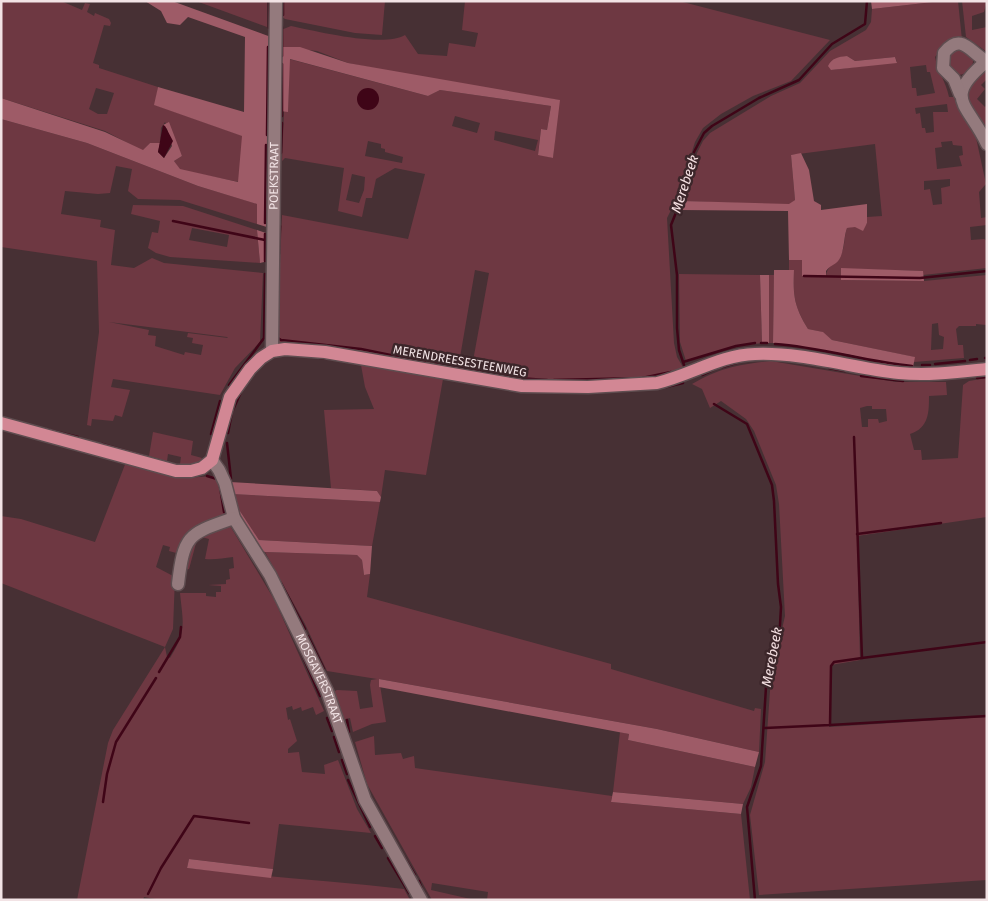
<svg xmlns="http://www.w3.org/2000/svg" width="988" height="901" font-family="'Fira Sans',sans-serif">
	<rect width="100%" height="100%" fill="#473034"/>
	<g fill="#6e3842" fill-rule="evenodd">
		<path d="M1,1H61L82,10L85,3L90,4L87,12L94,16L95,13L109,19L111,23L110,26L104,25L93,63L99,65V68L158,87L155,105L243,136L239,182L180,170L174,161L182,156L165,122L161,128L160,143H150L143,151L105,131L1,98ZM96,88L114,93L107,114H98L89,109Z"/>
		<path d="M196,1H267V27Z"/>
		<path d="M281,1H385L382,35L355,33L285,19L281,16Z"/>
		<path d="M465,1H679L830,40L791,81L753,96L721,114L703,128L695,142L679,194L667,218L674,343L677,357L684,369C615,389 540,383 471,372L489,273L475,270L458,369L354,350L279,342L277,337L282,215L408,239L425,174L395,168L376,179L372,198H366L362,217L338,211L344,168L285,158L282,161L284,111H288L289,59L428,96L440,90L551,106L547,130L541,129L538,154L553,158L559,100L418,77L348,63L317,51L280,47L281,30L291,26C316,31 383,48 405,35L418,54L447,56L449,43L475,47L478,33L462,30ZM455,116L480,123L477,133L452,126ZM495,131L538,140L535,151L494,140ZM368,141L381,144V148L385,149V152L403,157L402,163L365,156ZM352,174L365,177L364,190L359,203L346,200Z"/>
		<path d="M942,1H958L962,40L942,48L935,57C938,72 946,82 949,97H954L975,133L986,184L979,192L981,218L987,217V225L970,227L971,240L984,239L987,241V268L923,275V271L841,269V280L924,281L987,275V333L986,325L976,324V326H959L956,329L958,345H963L964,358L914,362V357L832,340L822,332L808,329C794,306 793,296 794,270H789V260H802V276L826,277C826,265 838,262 842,252C845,245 844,236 847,228L867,224V217L882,216L875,144L791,155L795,200L789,205L683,201L691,181L697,153L703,141L710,133L771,96L800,83L830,51L866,30L871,22L872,9ZM847,56L855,61L895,57L897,62L831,70ZM926,65L927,72H930L935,93L917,96L916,88H912L910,67ZM947,104L948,112H933L934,132L926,133L925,128H922L920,113L916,114L915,108ZM952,141L953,145L962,146L963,155L959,156L962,166L937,169L935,148L942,147L941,142ZM950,179V186L941,188L942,204L933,205L930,189L924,190V181ZM938,323L939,335L944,337L943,349L931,350L932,324Z"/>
		<path d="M962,1H987L984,12L972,16V30L987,27V52L966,37Z"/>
		<path d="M960,47L973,58C974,67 968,74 959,75L948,70V53Z"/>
		<path d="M987,70V79L981,85L985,89L977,99L985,107L987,105V127C980,118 962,100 969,87C972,81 982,75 987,70Z"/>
		<path d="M1,119L87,143L198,186L258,204L257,224L180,200L138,199L128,191L132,169L116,166L110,193L98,194L65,191L61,214L101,220L100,227L115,230L111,265L134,268L152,258L164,263L263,273L260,342L235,368L220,395L113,379L111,387L130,390L122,417L115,415L113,421L92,419L91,426L87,425L99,332L97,261L1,247ZM109,322L227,337L228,338L188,333L187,337L193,338L192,343L203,345L201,355L185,352L184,355L155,346L156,336L148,335L149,330Z"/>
		<path d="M133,205L183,206L257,230L260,263L170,257L156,253L148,248L152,232L158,233L160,221L131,214ZM192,228L229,235L227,247L189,240Z"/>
		<path d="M679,274L760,275L762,343L734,347L686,361L680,342Z"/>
		<path d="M769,275H774L773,343H769Z"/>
		<path d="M771,361L896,382H946L947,395L929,396C929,412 929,428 910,434L914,450H921L922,460L958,458L963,385L969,381L987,378V517L857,536L860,660L831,665L829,727L987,717V880L759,895L750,815L765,762L771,677L785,616L779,504L776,485L754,431L746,419L721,401L710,408L702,389L692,384C719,368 740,364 771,361ZM867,406H872V409H886L887,421L879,423L878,419H868V427H862L860,408Z"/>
		<path d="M361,365L443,379L426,475L385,470L381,497L377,491L331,488L324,410L374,409L365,387Z"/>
		<path d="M153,432L193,441L191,455L202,458L200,461L194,464H180L181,457L168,454L167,461L149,456Z"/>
		<path d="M126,462L186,478L213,476C224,484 223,504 225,517C202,531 188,522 180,554L169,551L170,547L163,545L156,567L175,577L173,629L165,647L167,657L170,658C187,631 183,623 180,593H206V596L216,597V592H221V586L208,585L226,584V580L230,579L229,569L234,568L233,557C223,558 215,560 205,559L209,539L198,536L189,569L184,570C193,533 193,535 229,524L275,601L324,711L316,715L313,707L302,711L301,707L293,710L292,706L286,708L288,720L290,719L297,741L288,749V753L299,752L302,772L325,774L324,765L338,760L357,809L371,833L279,824L273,869L189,859L187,868C259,876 332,881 404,889L410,900H161L144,897L143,900H77L108,743L113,730L165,647L1,583V516L21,519L95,542Z"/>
		<path d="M231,494L380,502L372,546L259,540L240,511L236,513Z"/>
		<path d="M265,552L357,555L362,560L364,575L370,574L367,597L611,664V669L754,711L755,708L761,709L759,752L657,729L379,679L386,722L372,724L353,732L350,718L342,720L333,692L337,690L357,691L360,709L373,707L370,685L371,680L377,679L327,671L305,624Z"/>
		<path d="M620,732L629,734L628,740L755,767L751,787L743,804L613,792Z"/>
		<path d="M374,736L375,755L401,753L403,759L414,756L415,768L612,796L611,802L741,814L750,900H487L488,892L432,883L431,890L475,900H432L367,784L355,742Z"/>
	</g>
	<g fill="#9e5b67">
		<path d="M145,1H172L271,37L270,228L257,224V204L198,186L87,143L1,119V98L105,132L143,150L150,143H160L158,152L164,158L172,146L167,129L163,125L169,122L182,156L174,161L180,169L238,182L242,136L154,105L158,87L244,112L245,37L188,17L180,25L167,23L161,11Z"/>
		<path d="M871,1H942L872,9Z"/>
		<path d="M280,47H300L348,63L560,100L553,158L538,155L541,129L547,130L551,106L440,90L428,96L290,59L288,112L280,111Z"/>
		<path d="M847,56L855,61L895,57L897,63L831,70L828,66C832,58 838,57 847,56Z"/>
		<path d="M801,153L809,170L814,201L821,205V210L867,204V223L863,231L855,227L847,228C843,238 845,256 836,263C832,266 830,266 826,271V277L802,276V260H789L788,211L681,210L683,201L789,204L795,200L791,155Z"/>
		<path d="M257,230L269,234L268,261L260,263Z"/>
		<path d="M841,268L923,271L924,281L841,280Z"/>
		<path d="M774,270H794C793,296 794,306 808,329L823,332L832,340L915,357L913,367L889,365L851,355L773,343Z"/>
		<path d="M760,275H769V343H762Z"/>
		<path d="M230,482L377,491L381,497L380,502L231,494Z"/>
		<path d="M240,511L259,540L372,546L370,574L364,575L362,560L357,555L265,552L257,549L236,513Z"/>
		<path d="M379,679L657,729L759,752L755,767L628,740L629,734L379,687Z"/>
		<path d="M613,792L743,804L741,814L611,802Z"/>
		<path d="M189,859L273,869L271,878L187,868Z"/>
	</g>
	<g fill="#3f0517">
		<circle cx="368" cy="99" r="11"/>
		<path d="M163,125L165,126L173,141L164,158L158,152Z"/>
	</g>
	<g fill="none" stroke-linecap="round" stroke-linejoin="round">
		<g stroke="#3f0517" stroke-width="2.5">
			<path d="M283,15V1"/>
			<path d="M269,28V1"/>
			<path d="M282,56V27"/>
			<path d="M282,64V116"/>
			<path d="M267,135L268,47"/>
			<path d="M281,153L282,123"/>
			<path d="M173,221L265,240"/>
			<path d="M265,223L266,145"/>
			<path d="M279,254L280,226"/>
			<path d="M265,261V234"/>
			<path d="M804,276L920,278L987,271"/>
			<path d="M278,338L281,340L361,349L425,362"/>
			<path d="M761,343H767"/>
			<path d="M775,344C822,347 866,362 912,366"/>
			<path d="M320,358L332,359"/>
			<path d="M985,358H987"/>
			<path d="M970,360L977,359"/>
			<path d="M683,362L736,346L755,343"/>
			<path d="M435,363L517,378L547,380"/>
			<path d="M935,364L965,361"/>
			<path d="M684,365L679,350L677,328V275L671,225L685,190L694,152L704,133L712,126L759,98L799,80L832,44L865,24L867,1"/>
			<path d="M922,365H930"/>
			<path d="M722,367L743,361"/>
			<path d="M829,368L845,371"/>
			<path d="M702,375L717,368"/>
			<path d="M861,376L903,381"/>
			<path d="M977,378L987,377"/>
			<path d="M554,380L642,378L671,372"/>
			<path d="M229,385L264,338L265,274"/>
			<path d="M666,387L683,383"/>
			<path d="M714,404L747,424L772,485L774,501L778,584L781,607L780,625L766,687L761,766L747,807L755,900"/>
			<path d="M45,429L78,437"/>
			<path d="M228,433L232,412L241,392"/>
			<path d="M211,434L220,401"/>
			<path d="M227,443L231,479"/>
			<path d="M102,444L144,456"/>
			<path d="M207,476L217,479"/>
			<path d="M220,487L224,512"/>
			<path d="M857,534L941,523"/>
			<path d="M281,583L305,629"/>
			<path d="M308,636L324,669"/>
			<path d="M301,652L320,696"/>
			<path d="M862,658L987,642"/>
			<path d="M159,672L180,637L181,627"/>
			<path d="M327,718L332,731"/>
			<path d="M347,720L349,732"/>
			<path d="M830,725L987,716"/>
			<path d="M765,728L830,725L831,666L834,662L862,658L854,437"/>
			<path d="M334,737L339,752"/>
			<path d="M342,760L347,774"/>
			<path d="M348,780L370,827"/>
			<path d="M103,802L107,774L116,742L156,678"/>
			<path d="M375,836L382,848"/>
			<path d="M404,857L415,875"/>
			<path d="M388,858L409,893"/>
			<path d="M419,881L423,892"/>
			<path d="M148,894L161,868L194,816L249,823"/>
		</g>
		<g stroke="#5f4d50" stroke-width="15">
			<g id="minor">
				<path d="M987,61C941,99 968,103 987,144"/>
				<path d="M960,94L954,79L943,68L944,53C961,31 971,53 986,61"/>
				<path id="s1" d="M272,351L276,1"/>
				<path id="s2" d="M212,460L219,470L225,483L234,518L270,575L327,691L365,800L421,900"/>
				<path d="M178,584C184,533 189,534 234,518"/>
			</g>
		</g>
		<g stroke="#5f4d50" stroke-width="15">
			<path id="major" d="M1,423L176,471H191L202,468L212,460L230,397L250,369L261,358L272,351L285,349L325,352L522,386L588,387L657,383C691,375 720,355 755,354C803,352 852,368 899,373C928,376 958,372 987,369"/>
		</g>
		<use href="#minor" stroke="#947a7d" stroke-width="12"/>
		<use href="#major" stroke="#d28794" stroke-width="12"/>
	</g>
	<g text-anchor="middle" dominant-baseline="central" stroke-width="5" stroke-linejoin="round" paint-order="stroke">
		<g font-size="12" fill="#f2e3e5" stroke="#3c262a">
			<text stroke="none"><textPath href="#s1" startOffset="175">POEKSTRAAT</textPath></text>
			<text transform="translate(460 361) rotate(10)">MERENDREESESTEENWEG</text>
			<text stroke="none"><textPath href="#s2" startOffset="245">MOSGAVERSTRAAT</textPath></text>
		</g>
		<g font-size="14" font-style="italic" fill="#f3dee0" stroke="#3c262a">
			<text transform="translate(685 184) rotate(-72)">Merebeek</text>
			<text transform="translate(772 657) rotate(-79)">Merebeek</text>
		</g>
	</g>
	<rect width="988" height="901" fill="none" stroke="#f2e3e5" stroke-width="5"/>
</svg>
